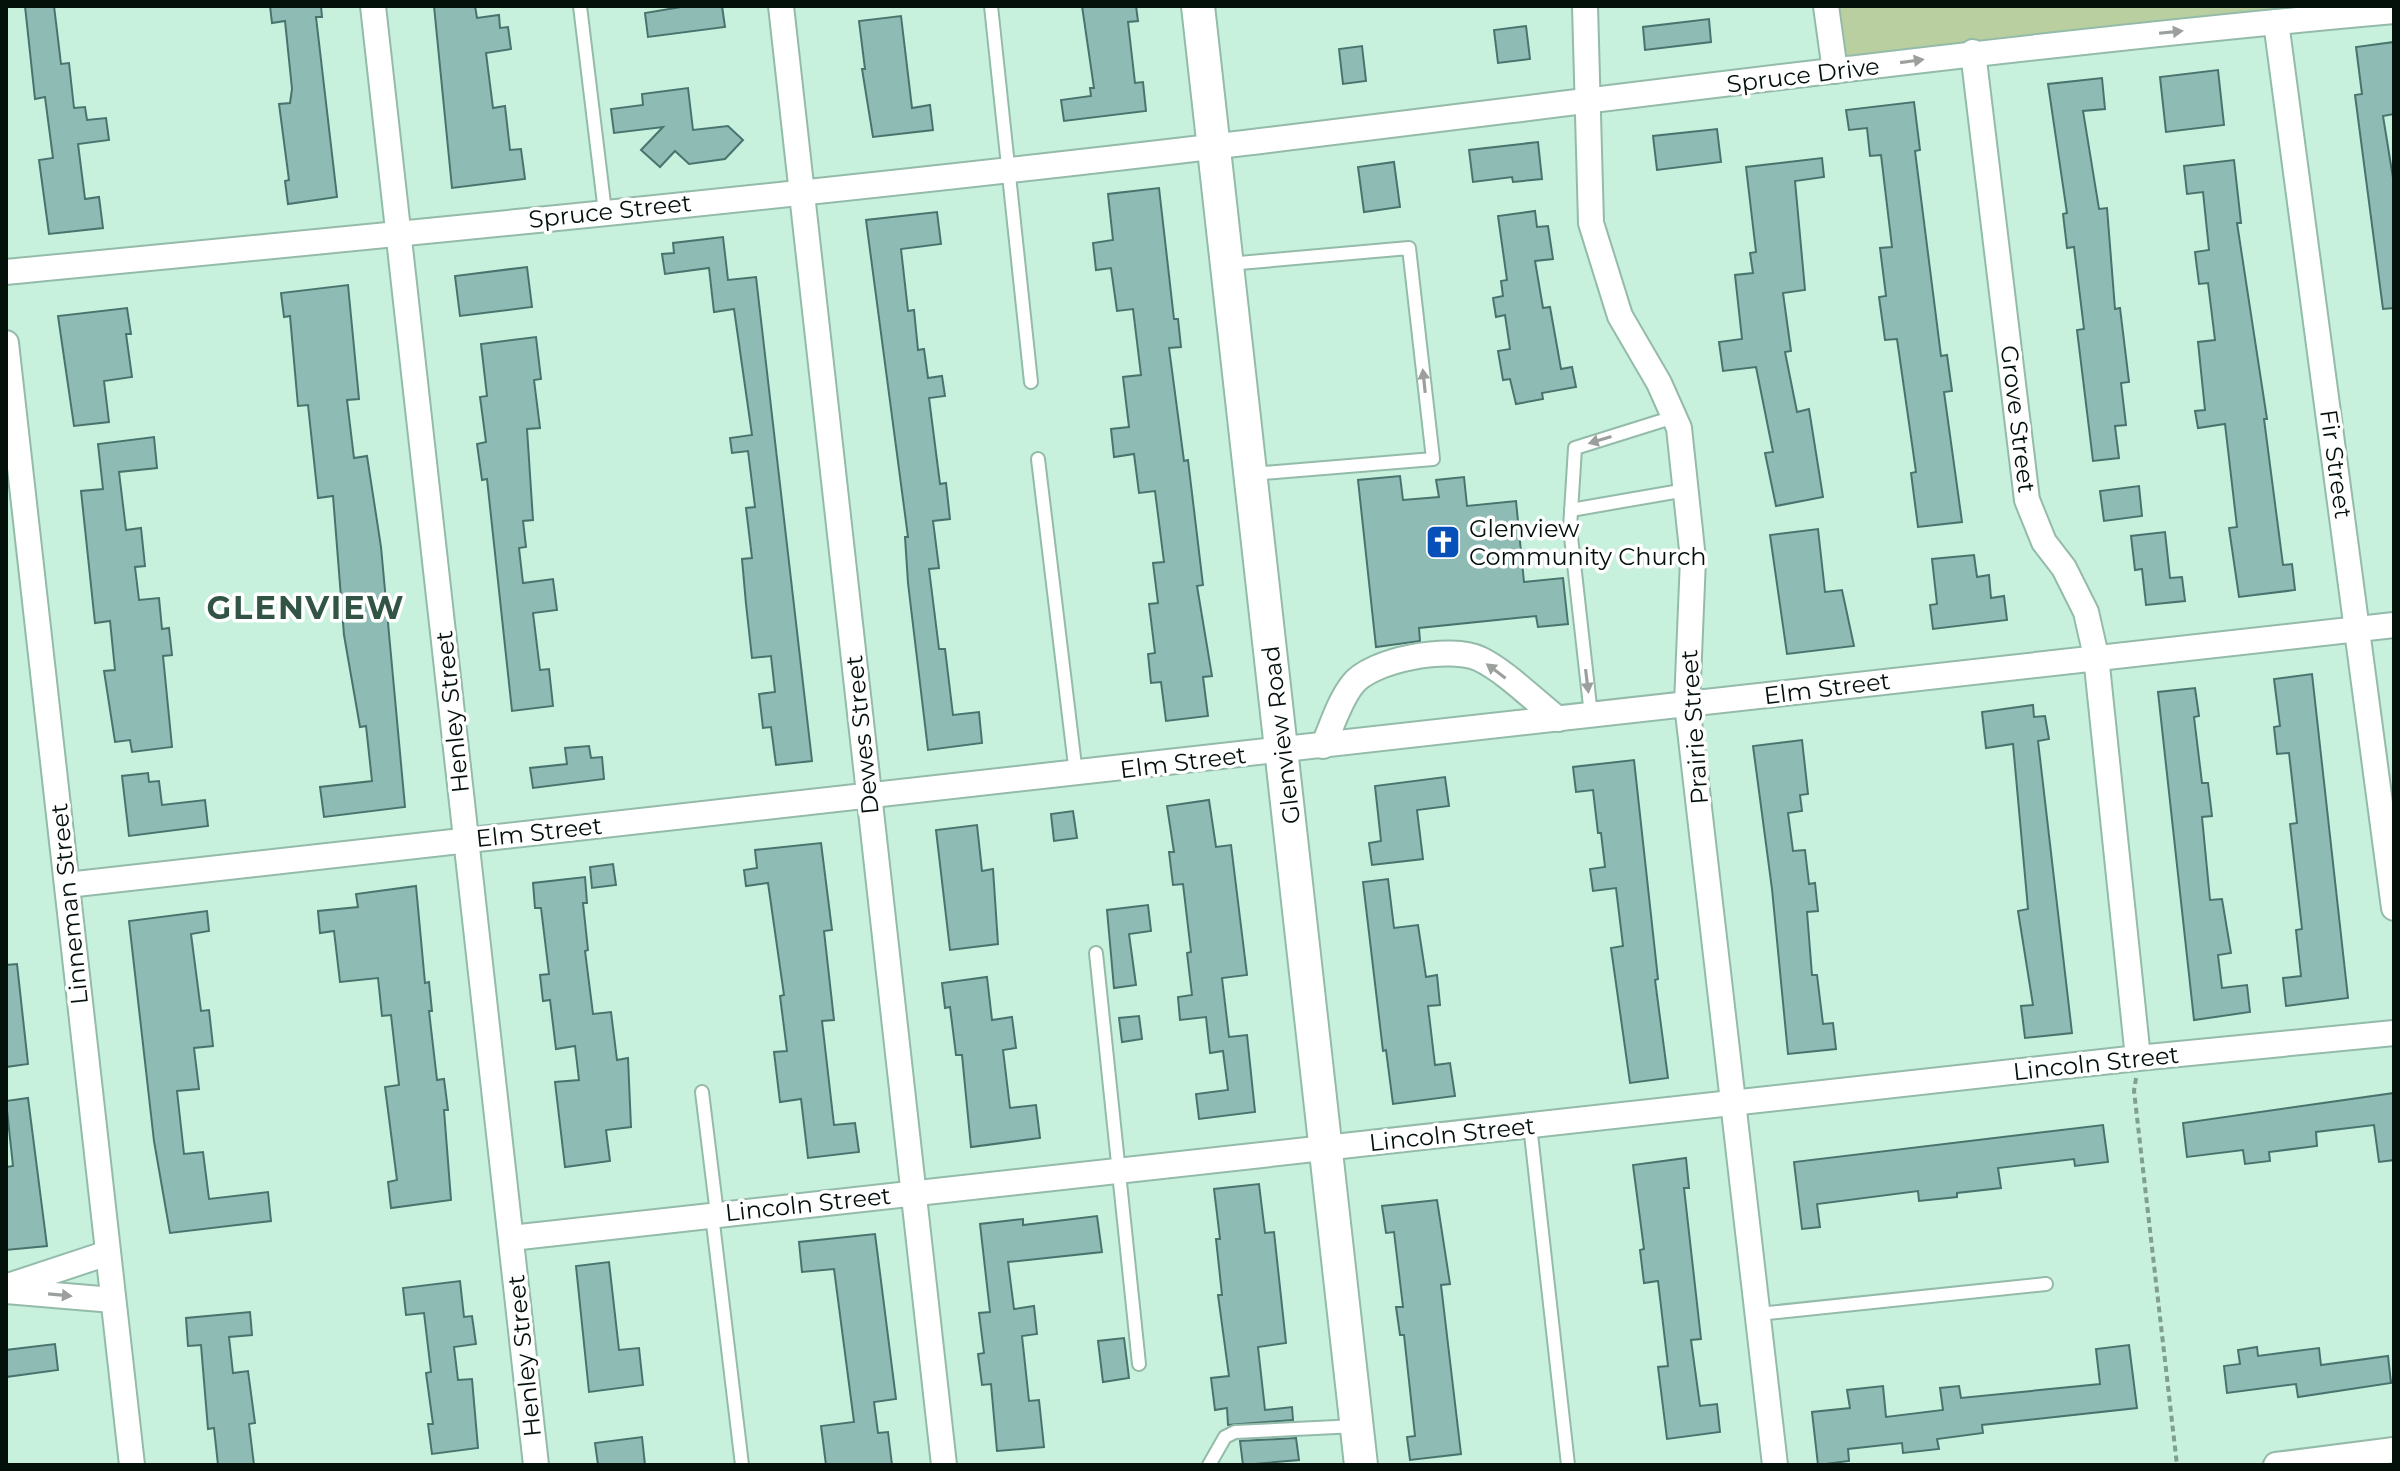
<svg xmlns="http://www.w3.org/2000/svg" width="2400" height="1471" font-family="Montserrat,sans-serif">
	<rect width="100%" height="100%" fill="#c7f0dd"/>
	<path fill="#b9cf9f" d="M1837,6H2310L1844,60Z"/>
	<g fill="#8ebbb4" stroke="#49746e" stroke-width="2">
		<path d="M25,6H54L61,64L69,63L74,108L85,107L87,120L106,118L109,140L78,144L85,199L99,197L103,228L49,234L39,160L53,158L45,97L35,99Z"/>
		<path d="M270,6H321L322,17H316L337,197L288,204L285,181L289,180L279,104L290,103L292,89L285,21L272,23Z"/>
		<path d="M434,6H475L477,18L499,15L500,28L508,27L511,49L486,53L493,108L505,106L510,150L521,149L525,179L452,188Z"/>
		<path d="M687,6H722L725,27L648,37L645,13Z"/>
		<path d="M1082,6H1136L1138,21L1128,22L1135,83L1143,82L1146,111L1064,121L1061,100L1091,96L1090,88H1094Z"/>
		<path d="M901,16L912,108L930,105L933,130L873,137L862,69H865L859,21Z"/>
		<path d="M1709,19L1711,42L1645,50L1643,27Z"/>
		<path d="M1526,26L1530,59L1498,63L1494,30Z"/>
		<path d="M2394,42V114L2383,116L2394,184V308L2383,309L2355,95L2362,94L2356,47Z"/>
		<path d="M1362,46L1366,81L1343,84L1339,49Z"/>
		<path d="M2218,70L2224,125L2166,132L2160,77Z"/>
		<path d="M2102,78L2105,109L2083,111L2099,209L2107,208L2115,309L2120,308L2129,382L2121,383L2126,425L2115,426L2119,458L2093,461L2077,330L2084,329L2074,247L2067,248L2063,214L2067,213L2048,84Z"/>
		<path d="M688,88L693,130L728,126L743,140L725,159L689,164L675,151L660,167L641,150L663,127L614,133L611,109L643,105L642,94Z"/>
		<path d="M1914,102L1920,150L1915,151L1941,356L1947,355L1952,391L1944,392L1962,522L1918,527L1911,473L1916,472L1897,339L1885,340L1879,297L1886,296L1880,248L1892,247L1881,155L1870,156L1867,128L1849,130L1846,110Z"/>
		<path d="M1717,129L1721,162L1657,170L1653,136Z"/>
		<path d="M1538,142L1542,179L1513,182L1512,177L1473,182L1469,150Z"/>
		<path d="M1822,158L1824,177L1795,181L1805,290L1783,293L1791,351L1785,352L1797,412L1809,409L1823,497L1776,506L1765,453L1773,452L1756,367L1723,371L1719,342L1742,339L1735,275L1753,273L1750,253L1756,252L1746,167Z"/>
		<path d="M2234,160L2241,223H2237L2267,419H2264L2283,565L2292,564L2295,590L2239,597L2229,528L2237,527L2225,424L2198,428L2195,411L2205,410L2198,342L2215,340L2208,283L2199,284L2195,252L2209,250L2203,192L2187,194L2184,166Z"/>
		<path d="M1394,162L1400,207L1364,212L1358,167Z"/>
		<path d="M1159,188L1174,319H1178L1181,347L1169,348L1184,461L1188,460L1203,585L1197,586L1212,676L1203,677L1208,716L1166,721L1161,682L1151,683L1148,654L1155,653L1149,604L1158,603L1153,563L1164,562L1155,491L1139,493L1134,454L1114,457L1111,429L1129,427L1123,377L1141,375L1133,309L1117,311L1111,268L1096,270L1093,243L1113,240L1108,194Z"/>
		<path d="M1535,211L1537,227L1548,226L1553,259L1535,261L1543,308L1550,307L1561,369L1572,367L1576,387L1542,393L1543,399L1516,404L1510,379L1503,380L1498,351L1510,349L1505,315L1496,317L1493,298L1503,296L1501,281L1507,280L1498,216Z"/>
		<path d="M937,212L941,244L901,249L908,311L914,310L918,350L924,349L928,378L942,376L945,396L929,398L940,484L946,483L950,519L933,521L939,568L929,569L939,649H945L953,715L979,712L982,743L928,750L908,583L905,537H908L866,220Z"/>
		<path d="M723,237L728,280L756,277L812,761L776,765L771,727L763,728L759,694L775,692L771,656L752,658L746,604L742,559L752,558L746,508L755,507L748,451L732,453L730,438L752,435L734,309L714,312L709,268L665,274L662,254L674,253L673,243Z"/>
		<path d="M527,267L532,307L460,316L455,276Z"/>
		<path d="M348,285L359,399L347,400L354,458L367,456L381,547L405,807L324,817L320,787L372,781L366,726L360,727L344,635L333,496L318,498L308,405L298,406L290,316L284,317L281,293Z"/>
		<path d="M127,308L131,334H126L132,377L104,381L109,422L74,426L58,316Z"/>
		<path d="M536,337L541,379L534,380L540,428L527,429L533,520L523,521L526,547L519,548L523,583L553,579L557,610L533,613L540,670L549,669L553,706L512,711L487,479L482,480L477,444L486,442L480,397L487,396L481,344Z"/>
		<path d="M154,437L157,468L119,472L126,530L141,528L145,566L135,567L139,600L159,598L162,629L169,628L172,655L163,656L172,747L132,752L130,740L115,742L104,671L115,670L110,621L95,623L81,491L103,489L98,444Z"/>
		<path d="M1400,476L1403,500L1439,497L1436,480L1464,477L1467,506L1516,501L1524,582L1563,578L1568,624L1538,627L1536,616L1419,628L1420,641L1376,647L1358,480Z"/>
		<path d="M2139,486L2142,516L2104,521L2100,491Z"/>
		<path d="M1818,529L1825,592L1842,590L1854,646L1787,654L1770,535Z"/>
		<path d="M2165,532L2170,578L2182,577L2185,601L2146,605L2142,569L2135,570L2131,536Z"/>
		<path d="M1974,555L1977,577L1989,575L1991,598L2004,596L2007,620L1933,629L1930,605L1937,604L1932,559Z"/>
		<path d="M2312,674L2348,998L2286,1006L2283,978L2301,976L2296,930L2302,929L2290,824L2297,823L2289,753L2277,754L2274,727L2280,726L2274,679Z"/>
		<path d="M2195,688L2199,716L2194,717L2202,783H2208L2212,816L2202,817L2210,900L2222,899L2231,953L2218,955L2222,988L2247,985L2250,1012L2194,1020L2158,692Z"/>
		<path d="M2033,705L2034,717L2045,716L2049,739L2038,741L2072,1033L2025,1038L2021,1006L2033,1005L2018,911L2028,909L2013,744L1986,748L1982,712Z"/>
		<path d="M1802,740L1808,794L1800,795L1802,811L1788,813L1793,851L1805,850L1809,884L1815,883L1818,911L1807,912L1812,975H1817L1823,1024L1833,1023L1836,1049L1788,1054L1772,889L1753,746Z"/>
		<path d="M589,746L591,758L602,757L604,779L533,788L530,768L567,764L565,748Z"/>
		<path d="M1634,760L1658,979L1655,980L1668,1078L1630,1083L1611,948L1623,946L1616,888L1593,891L1590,869L1605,867L1601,833H1598L1593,790L1576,792L1573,767Z"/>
		<path d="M148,773L149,782L159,781L162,805L205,800L208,826L129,836L122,776Z"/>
		<path d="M1445,777L1449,806L1417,810L1423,859L1372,865L1369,843L1381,841L1375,786Z"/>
		<path d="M1209,800L1216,847L1231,845L1247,975L1222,978L1229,1037L1247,1035L1255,1112L1199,1119L1196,1094L1228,1090L1223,1051L1210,1053L1206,1017L1180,1020L1178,997L1192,995L1187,953L1191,952L1183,884L1173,885L1169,852H1174L1167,806Z"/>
		<path d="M1073,811L1077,838L1054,841L1051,814Z"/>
		<path d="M977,825L982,871L993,869L998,944L950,950L936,830Z"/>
		<path d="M821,843L832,930L824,931L834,1020L822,1021L834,1125L855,1123L859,1152L808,1158L801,1099L780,1102L774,1052L787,1051L780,996L784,995L768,883L746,886L744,870L757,868L755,850Z"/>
		<path d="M613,864L616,885L592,888L590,867Z"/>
		<path d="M585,877L587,903H583L588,950L585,951L593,1014L611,1012L617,1060L628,1058L631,1127L606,1130L610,1161L565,1167L555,1082L579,1080L575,1046L556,1049L550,1000L543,1001L540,975L549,974L541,908H535L533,883Z"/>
		<path d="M1388,879L1394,928L1418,925L1426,977L1437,975L1440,1005L1428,1006L1435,1065L1450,1063L1455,1096L1393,1104L1386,1050L1383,1051L1363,882Z"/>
		<path d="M416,886L425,983L429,982L432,1011H429L437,1080L444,1079L448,1110H444L451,1200L391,1208L388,1182L397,1180L385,1087L399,1085L391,1015L382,1016L378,978L340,982L334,931L320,933L318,911L358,907L356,894Z"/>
		<path d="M1148,905L1151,931L1129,934L1136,985L1114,988L1107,910Z"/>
		<path d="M207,911L209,931L191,934L201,1011L209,1010L213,1046L194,1048L199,1089L177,1091L184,1154L203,1152L209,1199L268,1192L271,1221L170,1233L154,1141L129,921Z"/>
		<path d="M17,964L28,1064L6,1067V965Z"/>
		<path d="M987,977L992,1020L1012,1017L1016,1048L1003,1050L1010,1108L1036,1105L1040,1138L971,1147L962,1055H956L950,1007L945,1008L942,983Z"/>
		<path d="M1139,1016L1142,1039L1122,1042L1119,1018Z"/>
		<path d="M2394,1093V1160L2379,1162L2374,1125L2316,1132L2317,1146L2269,1152L2270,1161L2245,1164L2243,1150L2187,1157L2183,1123Z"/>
		<path d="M28,1098L47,1246L6,1250V1167L13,1166L6,1101Z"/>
		<path d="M2103,1125L2108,1162L2075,1166L2074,1159L1998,1168L2001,1188L1957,1193V1197L1919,1201L1918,1191L1817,1204L1820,1227L1802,1229L1794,1162Z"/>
		<path d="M1686,1158L1689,1188H1684L1701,1339L1691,1340L1700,1406L1717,1404L1720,1432L1667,1439L1658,1367L1668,1366L1658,1281L1644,1283L1640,1250L1644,1249L1633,1165Z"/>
		<path d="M1259,1184L1265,1233L1274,1232L1286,1343L1258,1347L1265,1410L1292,1407L1293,1420L1228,1425L1227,1408L1215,1410L1211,1378L1229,1376L1218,1295H1222L1216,1239H1220L1214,1189Z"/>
		<path d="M1437,1200L1450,1284L1441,1285L1461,1454L1410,1460L1407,1437L1415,1436L1404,1335H1400L1396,1307H1403L1394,1232L1386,1233L1382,1206Z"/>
		<path d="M1097,1216L1102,1252L1008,1262L1014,1309L1034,1306L1037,1334L1022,1336L1029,1401L1039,1400L1044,1447L997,1451L991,1384L982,1385L978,1354L984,1353L979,1313L990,1312L980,1224L1023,1219V1225Z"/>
		<path d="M875,1234L896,1399L874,1402L878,1433L888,1432L892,1465H826L821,1426L854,1422L834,1269L802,1272L799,1242Z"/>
		<path d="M609,1262L619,1350L639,1348L643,1385L589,1392L576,1266Z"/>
		<path d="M460,1281L464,1317L472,1316L476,1344L454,1347L458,1380L472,1379L478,1448L432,1454L428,1424H433L426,1373L431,1372L424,1313L406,1315L403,1288Z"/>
		<path d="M250,1312L252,1335L229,1337L233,1373L248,1371L255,1423L249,1424L254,1465H218L214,1428L208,1429L201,1345L188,1346L186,1318Z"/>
		<path d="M1124,1338L1129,1378L1103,1382L1098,1341Z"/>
		<path d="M55,1344L58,1370L6,1377V1350Z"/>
		<path d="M2129,1345L2137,1408L1982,1425L1983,1433L1937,1439L1939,1449L1903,1453L1902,1443L1848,1449L1849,1461L1818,1465L1812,1412L1850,1408L1847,1390L1883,1386L1886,1417L1943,1410L1940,1388L1959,1386L1961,1398L2100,1384L2096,1349Z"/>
		<path d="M2257,1347L2258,1356L2319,1348L2321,1365L2388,1356L2391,1383L2298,1397L2296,1384L2227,1393L2224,1366L2240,1364L2238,1350Z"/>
		<path d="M642,1437L645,1465H598L595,1443Z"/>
		<path d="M1296,1438L1299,1460L1243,1465L1240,1441Z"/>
	</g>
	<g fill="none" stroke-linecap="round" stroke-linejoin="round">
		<g stroke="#94bba9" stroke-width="16">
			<g id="service">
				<path d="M580,6L605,212"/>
				<path d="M991,6L1031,382"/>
				<path d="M1228,264L1409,248L1433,459L1251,474"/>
				<path d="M1038,459L1076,774"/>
				<path d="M1571,510L1686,490"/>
				<path d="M1591,715L1570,528L1575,448L1674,417"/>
				<path d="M1096,953L1139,1364"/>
				<path d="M702,1092L717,1214"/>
				<path d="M1530,1125L1568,1465"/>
				<path d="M712,1215L742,1465"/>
				<path d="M1758,1314L2046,1284"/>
				<path d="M1209,1465L1225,1437L1235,1432L1356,1426"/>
			</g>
		</g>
		<g stroke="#94bba9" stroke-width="28">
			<g id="minor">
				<path d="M373,6L536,1465"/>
				<path d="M781,6L944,1465"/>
				<path d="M1585,6L1591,223L1620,316L1659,383L1679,428L1693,559L1687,704L1775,1465"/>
				<path d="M1826,6L1835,71"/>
				<path d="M2276,22L2394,908"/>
				<path d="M1973,52L2027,500L2044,542L2064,568L2086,612L2096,656L2138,1058"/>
				<path d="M6,272C410,233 815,194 1219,146C1610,99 2001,46 2394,11"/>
				<path d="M6,343L132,1465"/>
				<path d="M1323,746C1332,726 1339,702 1352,685C1371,659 1452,645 1480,659C1505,671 1535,701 1558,719"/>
				<path d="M67,885L2394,625"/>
				<path d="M511,1238L2138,1058L2394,1033"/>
				<path d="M8,1286L108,1253"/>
				<path d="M6,1291L113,1300"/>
				<path d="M2276,1465L2394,1450"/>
			</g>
		</g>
		<g stroke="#94bba9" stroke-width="36">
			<path id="secondary" d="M1198,6L1361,1465"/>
		</g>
		<path stroke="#809f91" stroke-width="4" stroke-dasharray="6 4" stroke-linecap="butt" d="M2136,1078L2134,1091L2177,1465"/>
		<use href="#service" stroke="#fff" stroke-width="12"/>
		<use href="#minor" stroke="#fff" stroke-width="24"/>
		<use href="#secondary" stroke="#fff" stroke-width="32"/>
	</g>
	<defs><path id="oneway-solid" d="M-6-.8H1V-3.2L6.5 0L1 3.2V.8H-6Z" transform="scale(2)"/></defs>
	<g fill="#9ba09d">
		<use href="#oneway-solid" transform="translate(2171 32) rotate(-6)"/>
		<use href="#oneway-solid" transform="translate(1912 61) rotate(-8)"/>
		<use href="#oneway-solid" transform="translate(1424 381) rotate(-96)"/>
		<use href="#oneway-solid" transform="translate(1600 440) rotate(163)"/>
		<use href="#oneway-solid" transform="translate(1496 671) rotate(-143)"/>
		<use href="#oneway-solid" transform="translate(1587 681) rotate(83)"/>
		<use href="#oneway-solid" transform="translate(60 1295) rotate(5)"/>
	</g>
	<defs>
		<g id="church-square" transform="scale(1.8)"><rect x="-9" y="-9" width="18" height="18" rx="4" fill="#0750ba" stroke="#fff"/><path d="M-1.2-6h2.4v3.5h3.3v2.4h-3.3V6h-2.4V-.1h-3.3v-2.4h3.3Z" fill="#fff"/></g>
	</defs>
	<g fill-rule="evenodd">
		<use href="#church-square" x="1443" y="542"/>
	</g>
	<g text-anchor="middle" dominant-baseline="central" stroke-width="7" stroke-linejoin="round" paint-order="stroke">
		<g font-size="24" fill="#04110b" stroke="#fff">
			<text transform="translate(1803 75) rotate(-7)">Spruce Drive</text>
			<text transform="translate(610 211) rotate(-6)">Spruce Street</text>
			<text transform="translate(2018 419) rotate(83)">Grove Street</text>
			<text transform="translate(2336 464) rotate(82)">Fir Street</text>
			<text transform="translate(1827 688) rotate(-7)">Elm Street</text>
			<text transform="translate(452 712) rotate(-96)">Henley Street</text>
			<text transform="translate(1694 727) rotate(-94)">Prairie Street</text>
			<text transform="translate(862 735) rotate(-96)">Dewes Street</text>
			<text transform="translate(1281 735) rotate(-97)">Glenview Road</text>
			<text transform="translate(1183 762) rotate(-7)">Elm Street</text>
			<text transform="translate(539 832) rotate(-6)">Elm Street</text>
			<text transform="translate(69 904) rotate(-96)">Linneman Street</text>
			<text transform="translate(2096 1063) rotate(-6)">Lincoln Street</text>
			<text transform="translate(1452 1134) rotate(-6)">Lincoln Street</text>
			<text transform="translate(808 1204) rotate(-6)">Lincoln Street</text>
			<text transform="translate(524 1356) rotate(-96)">Henley Street</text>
		</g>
		<g font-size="24" fill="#04110b" stroke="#fff" text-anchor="start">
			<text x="1469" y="528">Glenview<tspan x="1469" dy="28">Community Church</tspan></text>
		</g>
		<g font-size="32" font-weight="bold" letter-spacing="2" fill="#315445" stroke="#fff">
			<text x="306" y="607">GLENVIEW</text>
		</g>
	</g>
	<rect width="2400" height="1471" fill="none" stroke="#04110b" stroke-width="16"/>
</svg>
